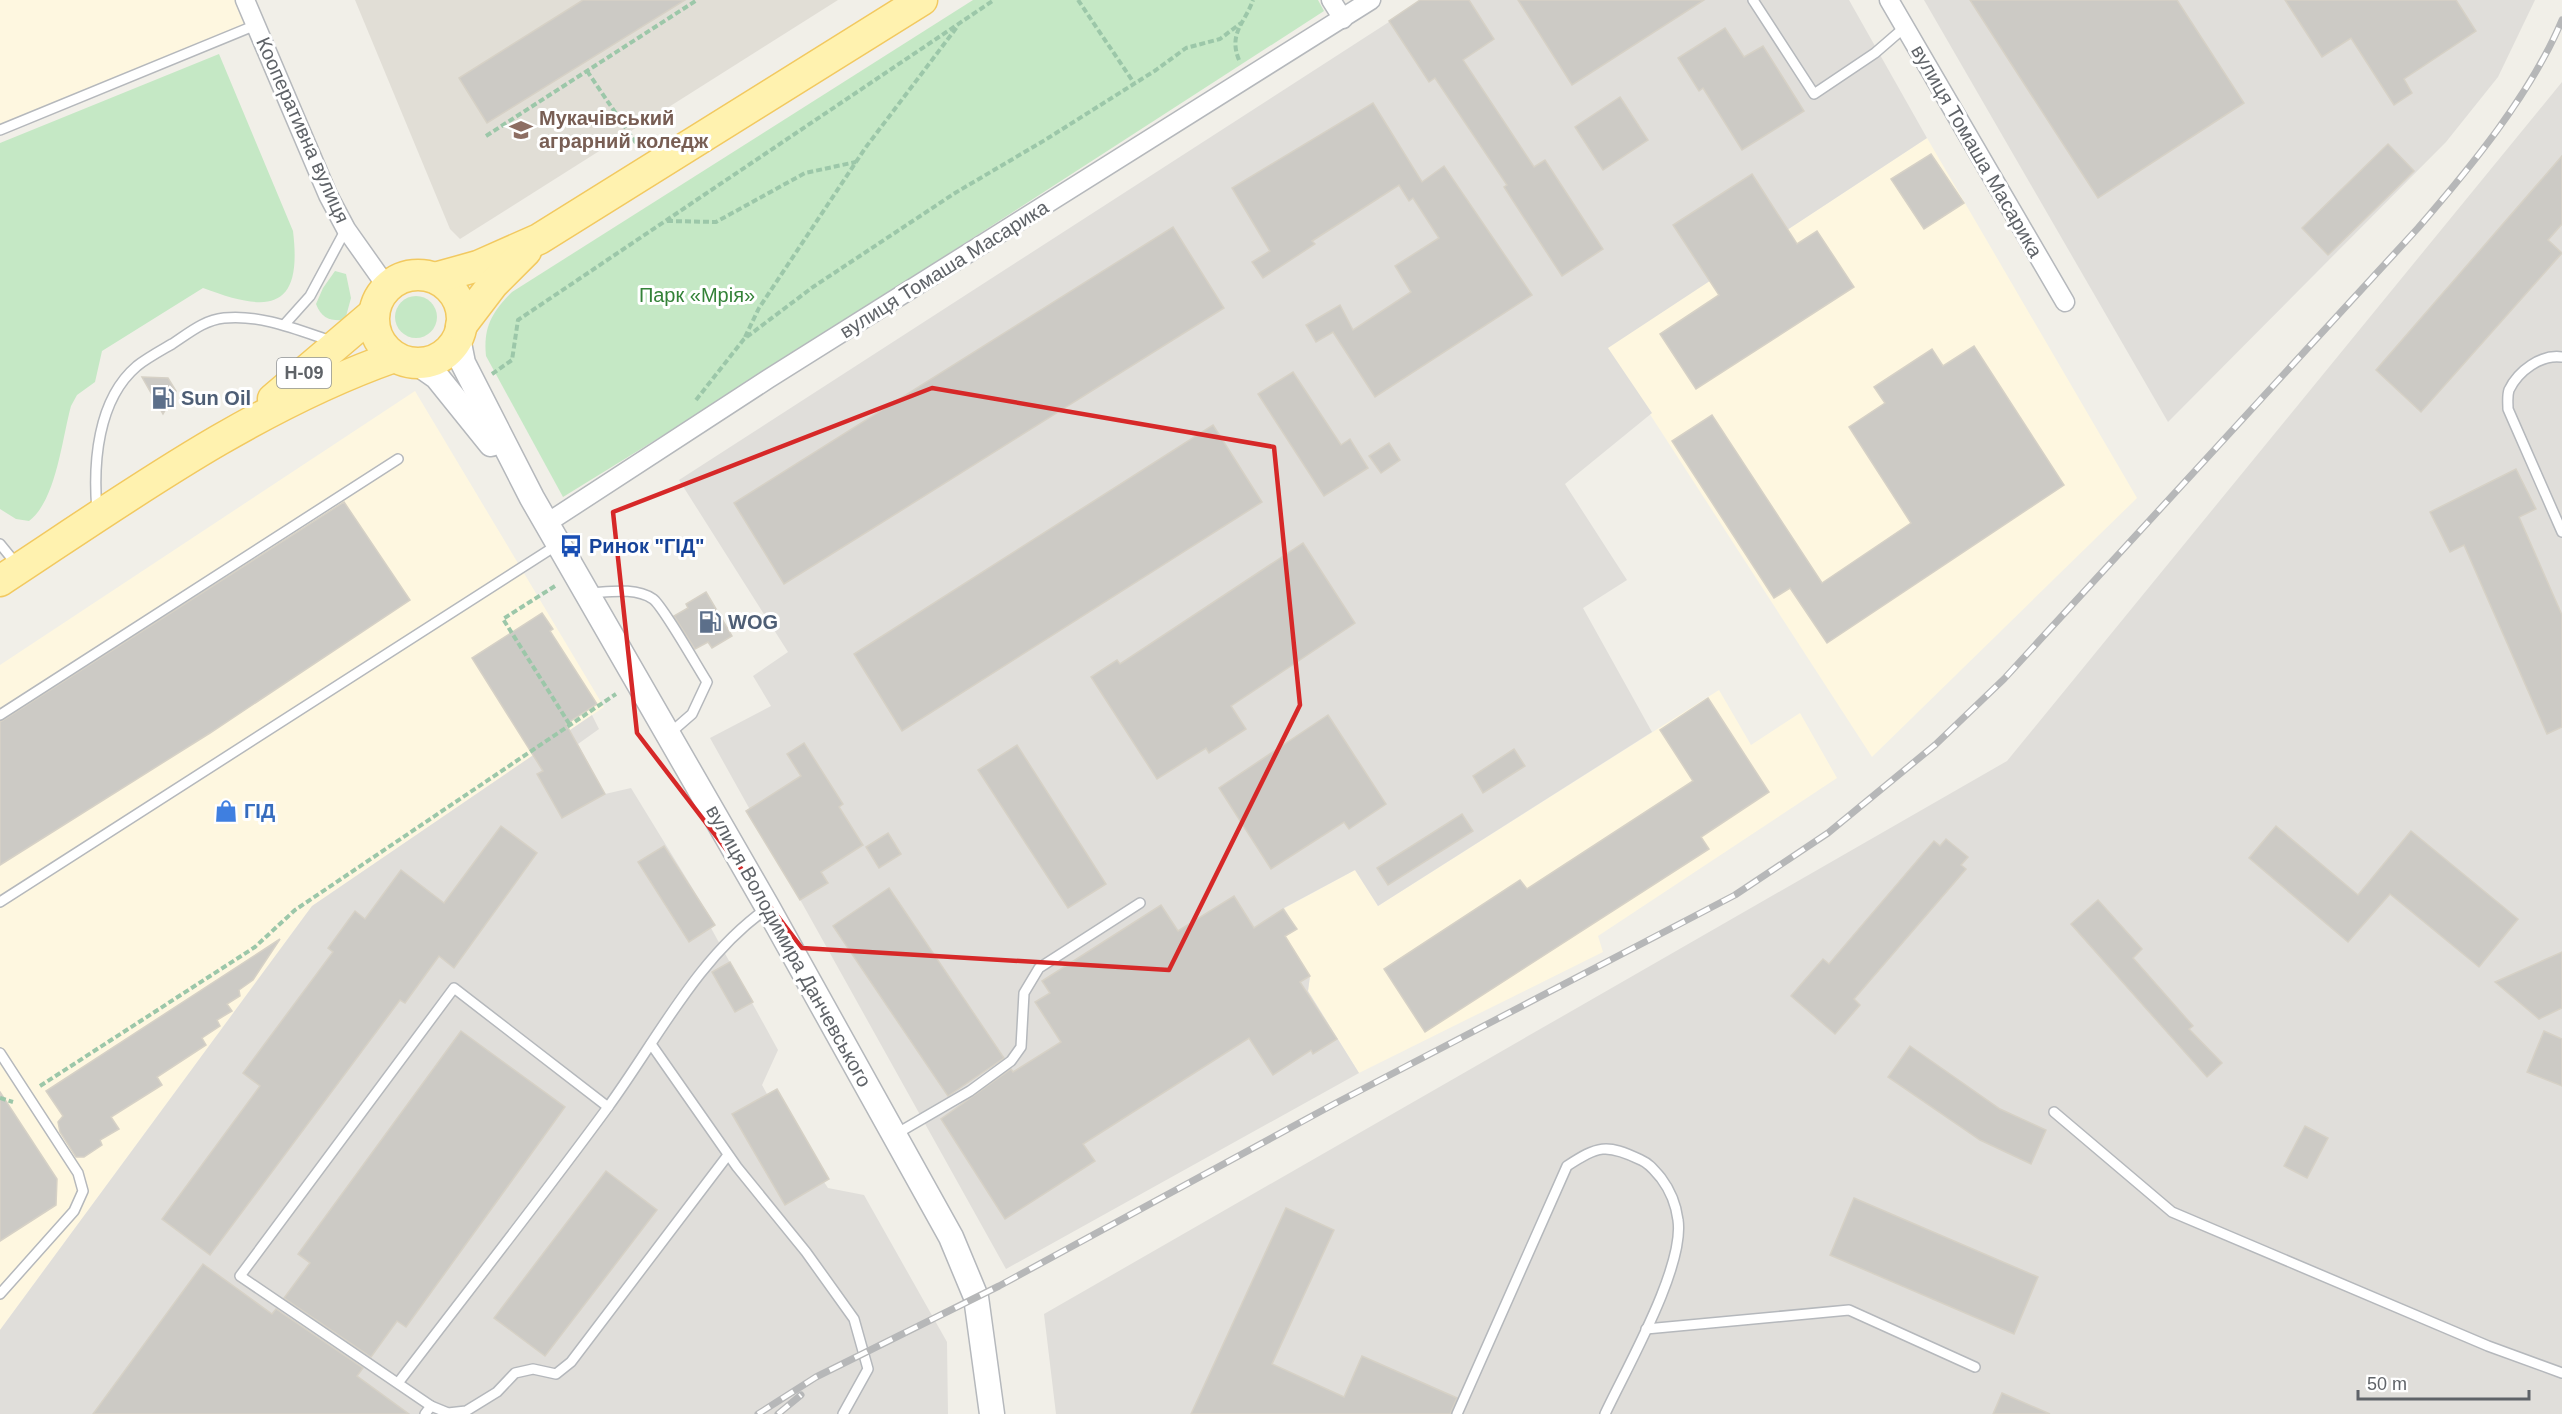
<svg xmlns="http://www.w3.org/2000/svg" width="2562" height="1414" font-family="Arial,sans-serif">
	<rect width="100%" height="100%" fill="#f1efe8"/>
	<g fill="#fef7e0">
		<path d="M0,0H245L256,25L0,130Z"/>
		<path d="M1927,138L2137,498L1872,757L1607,348Z"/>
		<path d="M415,391L604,707L312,906L0,1330V665Z"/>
		<path d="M1719,690L1751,745L1800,713L1837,778L1598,936L1603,952L1359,1073L1308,991L1310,976L1285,936L1283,909L1355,870L1378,906Z"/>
	</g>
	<g fill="#e0deda">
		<path d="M1423,0H1849L1927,138L1608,348L1652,413L1565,484L1627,580L1583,608L1652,732L1378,906L1355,870L1284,908L1297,929L1285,937L1310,976L1308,991L1359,1073L1006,1269L710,738L771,706L753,676L788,652L679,480Z"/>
		<path d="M1924,0H2535L2498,77L2446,142L2168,422Z"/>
		<path d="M2562,82V1414H1056L1044,1314L2007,761Z"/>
		<path d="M592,715L599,729L578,744L605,794L631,788L715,925L711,928L778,1050L762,1085L767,1094L777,1089L829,1179L824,1182L828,1188L864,1195L947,1342L948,1414H0V1330L312,906Z"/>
	</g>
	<path fill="#e1ded6" d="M355,0H838L460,239L450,229Z"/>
	<g fill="#c5e8c5">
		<path d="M973,0H1318L1324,11L756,378L563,497L486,356C483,327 492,312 512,292Z"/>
		<path d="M219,54L293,231C303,313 267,312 203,288L102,351L95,382L77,395L71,406C62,439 56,501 29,521L16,519L0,509V143Z"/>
		<path d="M335,271L346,274L351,298L345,320C330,321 322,319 316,304L323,288Z"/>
		<circle cx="416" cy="317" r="21"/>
	</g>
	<g fill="#cccac5" stroke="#d6d1c6" stroke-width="1.5">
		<path d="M583,0H685L487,123L459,78Z"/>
		<path d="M1420,0H1469L1494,39L1463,60L1534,167L1545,160L1603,249L1562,276L1504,187L1507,185L1435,78L1429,82L1389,21Z"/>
		<path d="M1518,0H1704L1572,85Z"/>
		<path d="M1970,0H2177L2244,103L2098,198Z"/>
		<path d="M2285,0H2456L2476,31L2404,79L2412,93L2394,105L2351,38L2322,57Z"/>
		<path d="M1725,28L1744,57L1763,46L1804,111L1742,150L1703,88L1699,91L1678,58Z"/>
		<path d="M1620,97L1648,140L1603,170L1575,127Z"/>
		<path d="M1373,103L1422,182L1444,166L1532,295L1375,397L1333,332L1316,342L1306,325L1340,305L1353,330L1411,292L1395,266L1439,238L1413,198L1409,201L1399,185L1312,241L1315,244L1263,278L1252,262L1270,251L1232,188Z"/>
		<path d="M2388,144L2414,171L2328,255L2302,228Z"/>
		<path d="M1931,154L1964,203L1924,229L1891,179Z"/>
		<path d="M2562,156V224L2548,240L2562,253L2421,412L2376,370Z"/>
		<path d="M1752,174L1797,244L1817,231L1854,287L1696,389L1660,334L1719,295L1673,225Z"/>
		<path d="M1173,227L1224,308L784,584L734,503Z"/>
		<path d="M1974,346L2064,485L1827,643L1790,588L1774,598L1672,441L1712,415L1822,583L1911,523L1849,427L1885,403L1874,387L1932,349L1943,366Z"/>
		<path d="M1293,372L1341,445L1350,439L1368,468L1324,496L1258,394Z"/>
		<path d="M142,377L168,378L176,391L163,414Z"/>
		<path d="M1213,425L1262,502L902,731L854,654Z"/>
		<path d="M1389,443L1400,460L1381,473L1369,456Z"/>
		<path d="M2516,469L2536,509L2519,517L2562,615V727L2547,734L2464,545L2450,552L2430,512Z"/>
		<path d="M344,502L410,600L210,733L0,865V722Z"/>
		<path d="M1303,543L1355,623L1231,706L1246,729L1209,753L1206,748L1157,779L1091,677L1117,660L1120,664Z"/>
		<path d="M706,592L732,636L712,648L708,642L695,649L674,616L688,608L686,604Z"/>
		<path d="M542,613L553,629L550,631L597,704L566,724L605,794L562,818L537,774L543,771L472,658Z"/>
		<path d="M1708,698L1769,792L1701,837L1709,849L1425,1032L1384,969L1520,880L1527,889L1693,781L1660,730Z"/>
		<path d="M1328,715L1386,804L1349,829L1344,822L1271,869L1219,788Z"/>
		<path d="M804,743L843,804L839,807L863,845L821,872L828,883L800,900L746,811L801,776L787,754Z"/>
		<path d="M1017,745L1106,884L1068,908L978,770Z"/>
		<path d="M1514,749L1525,766L1483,793L1473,776Z"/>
		<path d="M1462,814L1473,831L1388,885L1377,868Z"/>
		<path d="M501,826L537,853L454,968L439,956L405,1003L400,1000L210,1255L162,1219L260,1086L243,1073L333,952L328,948L355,911L365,919L401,870L444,903Z"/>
		<path d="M2276,826L2358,895L2411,831L2518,919L2479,967L2390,894L2348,942L2249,858Z"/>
		<path d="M888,833L901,854L879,868L866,847Z"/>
		<path d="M1946,839L1968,857L1961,865L1966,869L1854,999L1860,1005L1835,1034L1791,996L1823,959L1829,964L1934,841L1940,846Z"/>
		<path d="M664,846L715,925L689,942L638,862Z"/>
		<path d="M889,888L1004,1058L948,1096L833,926Z"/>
		<path d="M1234,896L1254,928L1283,909L1297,929L1285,936L1310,976L1300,982L1337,1039L1313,1054L1311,1050L1273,1075L1249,1038L1083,1144L1095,1161L1005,1219L941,1119L1011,1069L1013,1072L1061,1042L1035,1002L1050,993L1042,981L1161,905L1178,931Z"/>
		<path d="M2098,900L2142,949L2133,958L2193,1026L2189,1029L2222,1063L2207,1077L2071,924Z"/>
		<path d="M280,939L253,980L239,990L240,996L227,1004L232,1011L217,1020L220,1026L202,1038L206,1045L157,1077L162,1085L111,1117L119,1129L100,1140L102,1145L84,1157H76L60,1132L58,1122L63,1116L46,1091Z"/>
		<path d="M2562,952V1008L2539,1019L2495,982Z"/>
		<path d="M730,962L753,1002L735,1012L712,972Z"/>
		<path d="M461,1031L565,1107L406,1327L397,1321L371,1357L284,1298L310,1263L298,1254Z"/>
		<path d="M2544,1031L2562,1039V1086L2527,1072Z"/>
		<path d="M1910,1046L2000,1109L2046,1130L2031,1164L1980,1140L1888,1077Z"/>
		<path d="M777,1089L829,1179L785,1205L732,1114Z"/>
		<path d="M0,1092L57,1179L56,1205L0,1241Z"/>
		<path d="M2305,1126L2328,1138L2307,1178L2284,1166Z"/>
		<path d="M606,1171L657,1210L545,1356L494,1318Z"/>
		<path d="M1854,1198L2038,1277L2014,1334L1830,1255Z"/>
		<path d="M1286,1208L1334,1230L1272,1364L1344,1397L1362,1356L1457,1398L1450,1414H1191Z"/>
		<path d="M203,1264L272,1314L276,1309L363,1368L357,1376L409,1414H93Z"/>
		<path d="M2002,1393L2050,1414H1993Z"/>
	</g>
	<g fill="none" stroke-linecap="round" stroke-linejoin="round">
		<g stroke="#b5b8bc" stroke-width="12">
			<g id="service">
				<path d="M1753,0L1814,94L1875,53L1905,27"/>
				<path d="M0,130L256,25"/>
				<path d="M284,325L310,296L346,229"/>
				<path d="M2562,357C2541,354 2518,371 2509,390C2507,396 2508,403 2508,409L2562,532"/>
				<path d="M97,511C93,464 97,400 137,366C147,358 160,351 172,344C189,333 204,320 224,318C260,314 298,330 331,341"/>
				<path d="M0,544L18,566"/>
				<path d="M589,593C609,592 635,587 653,599C663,606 698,668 707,682L692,714L669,734"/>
				<path d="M0,715L398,459"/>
				<path d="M0,902L557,545"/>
				<path d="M651,1044L737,1167L806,1252L854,1319L868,1369L843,1414"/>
				<path d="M0,1053L78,1173L83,1191L74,1211L0,1294"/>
				<path d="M2054,1112L2172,1212L2488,1346L2562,1373"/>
				<path d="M896,1134L970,1091L1011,1061L1021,1047L1024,993L1039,968L1140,903"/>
				<path d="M1646,1329L1849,1310L1975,1367"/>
				<path d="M398,1383C468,1291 540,1200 608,1107C657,1040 697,958 766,909"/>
				<path d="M431,1406L448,1413L466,1411L497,1392L515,1373L533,1369L556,1374L571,1362L728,1155"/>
				<path d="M425,1414L431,1406L240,1276L454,988L608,1107"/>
				<path d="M1457,1414L1567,1166C1598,1146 1606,1143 1641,1160C1650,1164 1654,1170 1661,1178C1670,1190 1676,1204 1678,1220C1685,1267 1626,1369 1605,1414"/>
			</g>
		</g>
		<g stroke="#b5b8bc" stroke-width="21">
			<g id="minor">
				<path d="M245,0L328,195L346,229L387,287"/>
				<path d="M1331,0L1343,19"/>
				<path d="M1889,0L2065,302"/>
				<path d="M547,523L768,379L1371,0"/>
			</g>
		</g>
		<g stroke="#b5b8bc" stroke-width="27">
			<g id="tertiary">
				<path d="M458,338L463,363L532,498L768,908L951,1237L976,1297L992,1414"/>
				<path d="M417,363L437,377L491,444"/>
			</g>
		</g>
		<g stroke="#f2c960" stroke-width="33">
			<g id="primary">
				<circle cx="418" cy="319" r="44"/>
				<path d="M435,278L478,266L539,239L922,0"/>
				<path d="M461,326L493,284L526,251"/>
				<path d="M273,399L374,313"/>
				<path d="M0,581C125,499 252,407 394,357"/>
			</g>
		</g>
		<g stroke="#9cc7a9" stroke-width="4" stroke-dasharray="6 3" stroke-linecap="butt">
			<path d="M1078,0L1134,83"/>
			<path d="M1239,60C1228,33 1245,23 1253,0"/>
			<path d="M587,71L638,146"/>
			<path d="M486,136L697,0"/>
			<path d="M667,221L716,222L805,173L856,162"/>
			<path d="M745,337L759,308L866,147L957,27"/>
			<path d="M492,374L512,360L518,320L994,0"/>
			<path d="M696,400L744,339L813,287L955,193L1045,140L1156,70L1186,48L1220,39L1241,23"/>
			<path d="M555,586L503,619L570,725"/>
			<path d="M40,1086L255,947L295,910L616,694"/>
			<path d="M0,1098L13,1102"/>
		</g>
		<use href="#service" stroke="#fff" stroke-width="9"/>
		<use href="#minor" stroke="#fff" stroke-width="18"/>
		<use href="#tertiary" stroke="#fff" stroke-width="24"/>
		<use href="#primary" stroke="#fff2af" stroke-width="30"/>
		<g stroke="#b6b7b8" stroke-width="7">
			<g id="rail">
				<path d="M758,1414L816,1377L999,1286L1336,1103L1735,895L1828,833L1935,745L2004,679L2418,228C2470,168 2531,94 2562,20"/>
				<path d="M778,1414L801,1395"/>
			</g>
		</g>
		<use href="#rail" stroke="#fff" stroke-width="4.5" stroke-dasharray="14" stroke-linecap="butt"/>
	</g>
	<path fill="none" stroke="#d62828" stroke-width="4.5" stroke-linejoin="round" d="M932,388L1274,447L1300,705L1169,970L802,948L637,733L613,512Z"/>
	<defs>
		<g id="university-bare" transform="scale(1.8)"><path d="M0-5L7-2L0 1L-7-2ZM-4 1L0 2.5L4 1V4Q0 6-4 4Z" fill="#8d6e63" stroke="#fff" stroke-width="2.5" paint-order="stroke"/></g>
		<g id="fuel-bare" transform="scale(1.8)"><path d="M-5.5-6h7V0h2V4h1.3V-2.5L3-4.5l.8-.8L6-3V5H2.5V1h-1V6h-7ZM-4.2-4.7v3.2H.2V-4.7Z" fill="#5c6f8a" stroke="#fff" stroke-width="2.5" paint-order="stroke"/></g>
		<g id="bus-bare" transform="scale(1.8)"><path d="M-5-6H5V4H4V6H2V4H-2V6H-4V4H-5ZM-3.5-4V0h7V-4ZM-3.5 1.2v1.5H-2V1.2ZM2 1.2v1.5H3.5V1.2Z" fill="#1a4fb4" stroke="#fff" stroke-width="2.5" paint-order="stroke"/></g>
		<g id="shop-bare" transform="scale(1.8)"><path d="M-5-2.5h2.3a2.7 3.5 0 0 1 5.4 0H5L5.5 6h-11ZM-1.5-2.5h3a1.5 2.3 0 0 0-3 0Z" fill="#3f7fe0" stroke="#fff" stroke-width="2.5" paint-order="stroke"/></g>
	</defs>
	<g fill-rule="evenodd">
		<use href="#university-bare" x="521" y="130"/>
		<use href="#fuel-bare" x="163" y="398"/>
		<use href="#bus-bare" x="571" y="546"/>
		<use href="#fuel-bare" x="710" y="622"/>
		<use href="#shop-bare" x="226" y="811"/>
	</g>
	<g text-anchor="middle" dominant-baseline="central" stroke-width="6" stroke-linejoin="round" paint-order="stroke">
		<rect fill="#fff" stroke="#8f9295" stroke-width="1.5" x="277" y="358" width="54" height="30" rx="4.5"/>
		<g font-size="18" font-weight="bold" fill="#5f6368">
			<text x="304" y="373">Н-09</text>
		</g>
		<g font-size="20" font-weight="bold" fill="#785e54" stroke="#fff" text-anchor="start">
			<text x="539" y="118">Мукачівський<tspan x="539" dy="23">аграрний коледж</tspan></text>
		</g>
		<g font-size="20" fill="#5f6368" stroke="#fff">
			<text transform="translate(303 130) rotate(66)">Кооперативна вулиця</text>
			<text transform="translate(1977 151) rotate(60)">вулиця Томаша Масарика</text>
			<text transform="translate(944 269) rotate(-32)">вулиця Томаша Масарика</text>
			<text transform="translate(789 946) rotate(61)">вулиця Володимира Данчевського</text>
		</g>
		<g font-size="20" fill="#348238" stroke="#fff">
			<text x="697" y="295">Парк «Мрія»</text>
		</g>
		<g font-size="20" font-weight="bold" fill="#4e5e75" stroke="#fff" text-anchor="start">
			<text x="181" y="398">Sun Oil</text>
			<text x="728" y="622">WOG</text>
		</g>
		<g font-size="20" font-weight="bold" fill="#164399" stroke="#fff" text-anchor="start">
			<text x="589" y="546">Ринок "ГІД"</text>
		</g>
		<g font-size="20" font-weight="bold" fill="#366cbe" stroke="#fff" text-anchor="start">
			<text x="244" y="811">ГІД</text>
		</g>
	</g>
	<path d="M2358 1390v9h171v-9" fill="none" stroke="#5f6368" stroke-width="3"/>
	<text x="2367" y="1390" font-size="18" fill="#5f6368" stroke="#ffffff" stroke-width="4.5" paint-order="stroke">50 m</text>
</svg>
